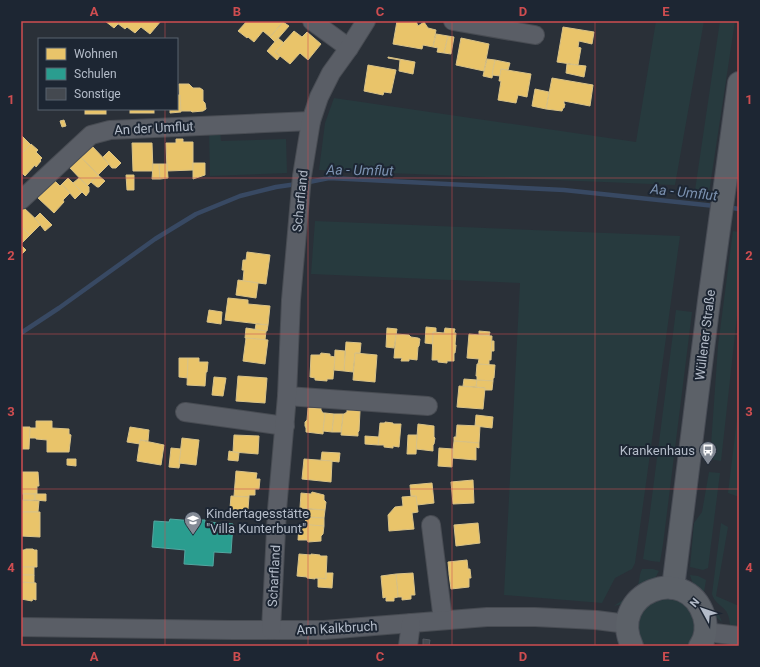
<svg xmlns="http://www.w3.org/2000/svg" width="760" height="667" font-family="Roboto,sans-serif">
	<rect width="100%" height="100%" fill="#2a3038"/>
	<g fill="#273a3e">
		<path d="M656,21H704L675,185L319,170L325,123L334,98L636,142Z"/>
		<path d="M720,21H735L708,199L694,197Z"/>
		<path d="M209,130H220L221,141L286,139L287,173L210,176Z"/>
		<path d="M315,221L680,236L635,563L632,569L615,578L602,603L504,595L520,283L311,274Z"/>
		<path d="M733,231L739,232V298L721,461L710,459L718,346Z"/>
		<path d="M676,310L692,312L663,544L660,562L651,561L643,559L649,520Z"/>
		<path d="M739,403V497L728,493Z"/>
		<path d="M709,472L720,473L708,568L703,570L690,567L694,523L702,512Z"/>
		<path d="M721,523L728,527L716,596L739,606V626L730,625C729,604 716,608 712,594Z"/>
		<path d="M642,569H653L659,571L654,580L632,597L622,604L614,606C622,600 635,594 638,585C640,579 639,575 642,569Z"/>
		<path d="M690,575L698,576L706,580L704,592L708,604L719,615L722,622L712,614L695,591Z"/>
		<path d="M661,598H673L684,604L693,614L696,624V636L689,646H644C637,638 636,623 641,613C645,605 654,601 661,598Z"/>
	</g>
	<g fill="#e9c46a" stroke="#d9c286">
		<path d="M105,21H119L117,23L118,24L114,28Z"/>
		<path d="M119,21H161L150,34L141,27L135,33L127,27L125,29L117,23Z"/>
		<path d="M247,21H283V22L270,37L263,31L254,42L248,37L247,38L238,31Z"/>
		<path d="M397,21H416L418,26L424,22L428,28L436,30L433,47L423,45L422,49L393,44Z"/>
		<path d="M283,22L289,26L275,42L270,37Z"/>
		<path d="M563,27L594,32L592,44L579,41L578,47L581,48L578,65L557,62Z"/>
		<path d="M294,31L302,37L307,32L321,44L308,60L300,53L290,64L275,52Z"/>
		<path d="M436,34L448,36L444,53L437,52L438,48L433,47Z"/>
		<path d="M448,36L454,37L451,54L444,53Z"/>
		<path d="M278,38L284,43L275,52L280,56L277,60L267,51Z"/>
		<path d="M461,38L489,44L484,71L456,65Z"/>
		<path d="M388,57L415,62L413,74L399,71L400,60L388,58Z"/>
		<path d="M487,59L495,60L492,78L483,76Z"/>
		<path d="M495,60L510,63L508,70L501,69L500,76L492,75Z"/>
		<path d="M567,64L586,66L584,77L566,73Z"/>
		<path d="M368,65L396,70L391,93L384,92L383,95L364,91Z"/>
		<path d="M501,69L531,74L527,97L518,95L516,103L498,100L501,81H499Z"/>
		<path d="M552,78L593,85L590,106L564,101V104H565L564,108H563L562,111L546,109Z"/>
		<path d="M179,84H189L193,88H200L203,90V101L205,103L206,109L203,111L192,112L191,111H180Z"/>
		<path d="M535,89L549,92L546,109L532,106Z"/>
		<path d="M177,95H180L181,112L170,113V109H177Z"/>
		<rect x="85" y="109" width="21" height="5"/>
		<rect x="130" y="109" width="24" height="4"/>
		<path d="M64,120L66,126L62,127L60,121Z"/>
		<path d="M21,135L26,140L21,145Z"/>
		<path d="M176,139H183V142H193V170L167,171L166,143H176Z"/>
		<path d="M26,140L31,145L21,154V145Z"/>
		<path d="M132,143H152L153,171H133Z"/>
		<path d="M31,144L38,150L36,152L42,158L40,160L41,161L36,167L35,165L25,176L21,172V154Z"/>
		<path d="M92,146L109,164L98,175L80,156L83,153L84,155Z"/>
		<path d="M109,151L121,163L116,168H112L103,157Z"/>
		<path d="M80,156L98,175L87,186L70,168L77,160Z"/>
		<path d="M193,163H205V175L193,179Z"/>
		<path d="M153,164H159L160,179H152Z"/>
		<path d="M159,164H167L168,178L160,179Z"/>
		<path d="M98,175L105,181L99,187H97L91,182Z"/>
		<path d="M126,175H134V190H127Z"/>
		<path d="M68,178L82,192L75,199L62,184Z"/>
		<path d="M79,178L89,187V192L86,196L73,183Z"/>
		<path d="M55,181L60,186L62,184L70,193L63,200L64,202L54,213L38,198Z"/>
		<path d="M23,207L41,224L30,235L21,226V209Z"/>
		<path d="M40,213L52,225L45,231L35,218Z"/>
		<path d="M21,226L30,235L21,244Z"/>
		<path d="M21,245L26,250L21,255Z"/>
		<path d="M247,252L270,255L266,284L243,281L244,270H242L243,260H246Z"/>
		<path d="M238,280L258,283L256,298L236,295Z"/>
		<path d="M228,298L248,300V304L270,306L268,325L225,320Z"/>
		<path d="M209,310L222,312L221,324L207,322Z"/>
		<path d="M256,324L268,325L267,331L255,330Z"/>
		<path d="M426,327L436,328V332H433V344L425,343Z"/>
		<path d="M246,328L266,331L265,340L246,338H245Z"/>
		<path d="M387,328L397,329L394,348L386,347Z"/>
		<path d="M445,328L455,329L454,333H456L455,345H456L455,353H454V361H447V363L438,362V360H432L433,332L444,333Z"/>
		<path d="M479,331L490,332L489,336L479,335Z"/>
		<path d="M396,334L409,335L411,337L418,338L420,339L419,346L418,347L417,360L409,359V361H401L402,358H394Z"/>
		<path d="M469,334L492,336L491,360H489V365L478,364L479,359L467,358Z"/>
		<path d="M246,338L268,340L265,364L243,361Z"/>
		<path d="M492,341H494V351H491Z"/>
		<path d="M346,342L361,343L360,353H355L353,372L344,371Z"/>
		<path d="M335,350L345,351L344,371L334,370Z"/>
		<path d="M321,353L330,354V356L335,357L333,379H327V381L315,380V378L310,377L311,355H320Z"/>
		<path d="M355,353L377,355L375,382L353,380Z"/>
		<path d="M179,358H188V378L179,377Z"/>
		<path d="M188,358H199V362H208L207,372H206L205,386L187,385Z"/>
		<path d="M477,364L495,365L494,378H493V381L477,380V376H476Z"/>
		<path d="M238,376L267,378L265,403L236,401Z"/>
		<path d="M214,377L226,378L223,396L212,395Z"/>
		<path d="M464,379L477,380L476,387L463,386Z"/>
		<path d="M477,380L493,381L492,390H484L485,388L476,387Z"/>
		<path d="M459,386L485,388L483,409L457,407Z"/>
		<path d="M308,408H321V410L323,413H325L323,434L306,432V428L305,426V422L307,420Z"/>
		<path d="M347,410L360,411L359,431L358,432V436L341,435L343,414H344L347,412Z"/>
		<path d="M325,413L334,414L332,432L323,431Z"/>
		<path d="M334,414H343L341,432H332Z"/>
		<path d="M476,415L493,417L492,428L475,426Z"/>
		<path d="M36,421H52V428L69,429V434L71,435L69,452H47V440L36,439V438H29L30,428H36Z"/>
		<path d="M385,422L393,423V424H401L399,447L393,446V448L384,447V445H378L380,423H385Z"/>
		<path d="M418,424L434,426V437L435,438L434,444L433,445V451L416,449Z"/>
		<path d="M457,425L480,426L479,443L454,441V437H456Z"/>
		<path d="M21,427H30L29,449H21Z"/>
		<path d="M130,427L149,430L148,441L140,440V444L127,442Z"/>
		<path d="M234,435L259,436L258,454L233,452Z"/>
		<path d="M408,435H417L416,454H407Z"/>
		<path d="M365,436L379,437L378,445L365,444Z"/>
		<path d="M182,438L199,440L196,465L179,463Z"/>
		<path d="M140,440L164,445L161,465L137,461Z"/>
		<path d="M454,441L479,443V448L476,447V460L452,458Z"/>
		<path d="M171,448L181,449L179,463H180L179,468L169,467Z"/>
		<path d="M439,448L453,449L452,467L438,466Z"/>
		<path d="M229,451L239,453L238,461L228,460Z"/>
		<path d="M322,452L340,453L339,462L321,460Z"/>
		<path d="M67,459H76V466L67,465Z"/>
		<path d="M304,459L332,461L331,482L302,479Z"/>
		<path d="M236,471L257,473L256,479H260L259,489H255V495H249V497L234,496Z"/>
		<path d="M21,472H38L39,486H37V494H21Z"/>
		<path d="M473,480L474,503L453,504L451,482Z"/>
		<path d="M432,483L434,503L417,505L416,496H411L410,485Z"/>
		<path d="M312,492L324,495V500L326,502L325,510L300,508L301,493L311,494Z"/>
		<rect x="23" y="494" width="12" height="6"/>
		<path d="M35,494H46V501L35,500Z"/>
		<path d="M231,496L249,497L248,509H247V511L231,510V508H230Z"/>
		<path d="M416,496L418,512L412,513L414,529L389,531L388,515L395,507L403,506L402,497Z"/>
		<path d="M21,500L39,501L38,512H21Z"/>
		<path d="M307,509L325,510L324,518L306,517Z"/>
		<path d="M21,512H40V537L21,536Z"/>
		<path d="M306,517L324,518V526L305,525Z"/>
		<path d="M478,523L480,543L456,546L454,525Z"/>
		<path d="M299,524L324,526L323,534L321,536V541L308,542L307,540H298Z"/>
		<path d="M26,549H33L34,550H37V567H21V550H24Z"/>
		<path d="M299,554L311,555V554L320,555V556H327L326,579L315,578V579L307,578V577L297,576Z"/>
		<path d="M467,560L468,569H470L471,578H469V587L451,589L449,574V573L448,562Z"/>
		<rect x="21" y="567" width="13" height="8"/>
		<path d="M326,573H333L332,588L318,587V578L326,579Z"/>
		<path d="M413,573L415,595H411V599L402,600V597H398L396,574Z"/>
		<path d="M396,574L398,597L394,598V601H386V597L383,598L381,576Z"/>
		<path d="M21,575H34V583L21,582Z"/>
		<path d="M21,582L36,583V600L33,599L32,601L21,599Z"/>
	</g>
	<path fill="#2a9d8f" stroke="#53a6a0" d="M170,519L194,521V523H198V520H205V523L209,524V522L233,524L231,553L214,552L213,566L184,564L185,550L152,547L154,521L169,522Z"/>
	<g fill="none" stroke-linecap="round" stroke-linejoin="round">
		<g stroke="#384963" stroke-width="4.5">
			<path d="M304,183L329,178L564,190L715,206"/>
			<path d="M727,207L739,209"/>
			<path d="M21,333L59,308L155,239L196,214L240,196L276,187L297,184"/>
		</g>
	</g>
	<path fill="#444950" stroke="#52575f" d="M423,639L430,640L429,646H423Z"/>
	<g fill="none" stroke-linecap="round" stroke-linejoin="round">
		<g stroke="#484c53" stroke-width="20">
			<g id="minor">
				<path d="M312,21L349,48"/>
				<path d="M453,21L535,35"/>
				<path d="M21,200L91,135L110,130L311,121"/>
				<path d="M287,396L428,406"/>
				<path d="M185,412L285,426"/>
				<path d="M431,525L443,620"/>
				<path d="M21,627L231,630H324L487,617H535L596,620L627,624"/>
				<path d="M271,630L277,510L287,396L291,300L302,176L311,121L319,97L331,73L349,48L366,21"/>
				<path d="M706,632L739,636"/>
				<path d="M408,646L411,623"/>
			</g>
		</g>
		<g stroke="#484c55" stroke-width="24">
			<g id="major">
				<path d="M673,588L709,301L739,83"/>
				<path d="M632,646C607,594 686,561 704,616C707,626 706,638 700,646"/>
			</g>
		</g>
		<use href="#minor" stroke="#5a5e66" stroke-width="18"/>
		<use href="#major" stroke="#5c6168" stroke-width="22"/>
	</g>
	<path fill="none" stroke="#ce4d50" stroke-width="1" stroke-opacity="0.55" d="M165,21V39M308,21V646M452,21V646M595,21V646M165,109V646M21,178H739M21,334H739M21,489H739"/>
	<defs>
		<g id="bus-pin" transform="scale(0.9)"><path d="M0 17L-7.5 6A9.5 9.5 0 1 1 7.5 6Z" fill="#848b96" stroke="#1d2633"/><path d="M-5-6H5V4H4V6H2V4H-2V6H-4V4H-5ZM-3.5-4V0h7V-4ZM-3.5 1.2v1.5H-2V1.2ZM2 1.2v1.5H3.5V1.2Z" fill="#fff"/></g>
		<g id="school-pin" transform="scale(0.9)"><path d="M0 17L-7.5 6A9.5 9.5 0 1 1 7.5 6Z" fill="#848b96" stroke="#1d2633"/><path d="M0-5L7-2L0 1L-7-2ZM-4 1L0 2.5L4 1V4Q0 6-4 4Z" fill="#fff"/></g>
	</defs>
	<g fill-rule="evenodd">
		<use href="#bus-pin" x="708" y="450"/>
		<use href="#school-pin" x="193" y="520"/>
	</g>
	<g text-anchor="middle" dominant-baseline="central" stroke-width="4" stroke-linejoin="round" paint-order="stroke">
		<g font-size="13" fill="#b4bcc9" stroke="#1d2633">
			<text transform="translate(154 128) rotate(-3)">An der Umflut</text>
			<text transform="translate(300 201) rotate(-84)">Scharfland</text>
			<text transform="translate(705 335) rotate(-83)">Wüllener Straße</text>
			<text transform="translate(274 576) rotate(-87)">Scharfland</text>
			<text transform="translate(337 628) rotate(-3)">Am Kalkbruch</text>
		</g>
		<g font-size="13" fill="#b4bcc9" stroke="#1d2633" text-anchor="end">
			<text x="695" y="450">Krankenhaus</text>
			<text x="206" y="513" text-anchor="start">Kindertagesstätte<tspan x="206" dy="15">"Villa Kunterbunt"</tspan></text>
		</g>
		<g font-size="14" font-style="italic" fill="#7c92b1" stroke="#1d2633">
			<text transform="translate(360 170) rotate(1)">Aa - Umflut</text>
			<text transform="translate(684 192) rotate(6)">Aa - Umflut</text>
		</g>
	</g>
	<rect width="760" height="667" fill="none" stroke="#1d2633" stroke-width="44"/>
	<rect x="38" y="38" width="140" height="72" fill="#1d2633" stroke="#59626f"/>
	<rect x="46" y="48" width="20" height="12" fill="#e9c46a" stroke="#59626f"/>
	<text x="74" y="58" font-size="12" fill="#b4bcc9">Wohnen</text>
	<rect x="46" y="68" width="20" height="12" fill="#2a9d8f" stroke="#59626f"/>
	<text x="74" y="78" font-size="12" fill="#b4bcc9">Schulen</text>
	<rect x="46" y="88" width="20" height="12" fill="#444950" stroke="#59626f"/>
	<text x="74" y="98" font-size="12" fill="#b4bcc9">Sonstige</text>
	<g transform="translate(702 609) rotate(310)" stroke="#1d2633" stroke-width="3" paint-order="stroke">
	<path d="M0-3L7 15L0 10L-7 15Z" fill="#b4bcc9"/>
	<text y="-6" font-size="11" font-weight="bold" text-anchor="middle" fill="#b4bcc9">N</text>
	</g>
	<rect x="22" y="22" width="716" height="623" fill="none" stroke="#ce4d50" stroke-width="1.5"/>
	<g font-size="13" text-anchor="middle" font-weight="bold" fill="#ce4d50">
		<text x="94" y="16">A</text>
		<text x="237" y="16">B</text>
		<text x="380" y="16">C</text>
		<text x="523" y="16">D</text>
		<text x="666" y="16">E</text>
		<text x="11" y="104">1</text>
		<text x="749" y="104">1</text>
		<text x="11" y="260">2</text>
		<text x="749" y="260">2</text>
		<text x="11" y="416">3</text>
		<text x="749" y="416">3</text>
		<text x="11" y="572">4</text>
		<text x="749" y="572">4</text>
		<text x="94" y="661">A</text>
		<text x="237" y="661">B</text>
		<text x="380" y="661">C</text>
		<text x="523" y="661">D</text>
		<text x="666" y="661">E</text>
	</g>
</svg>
